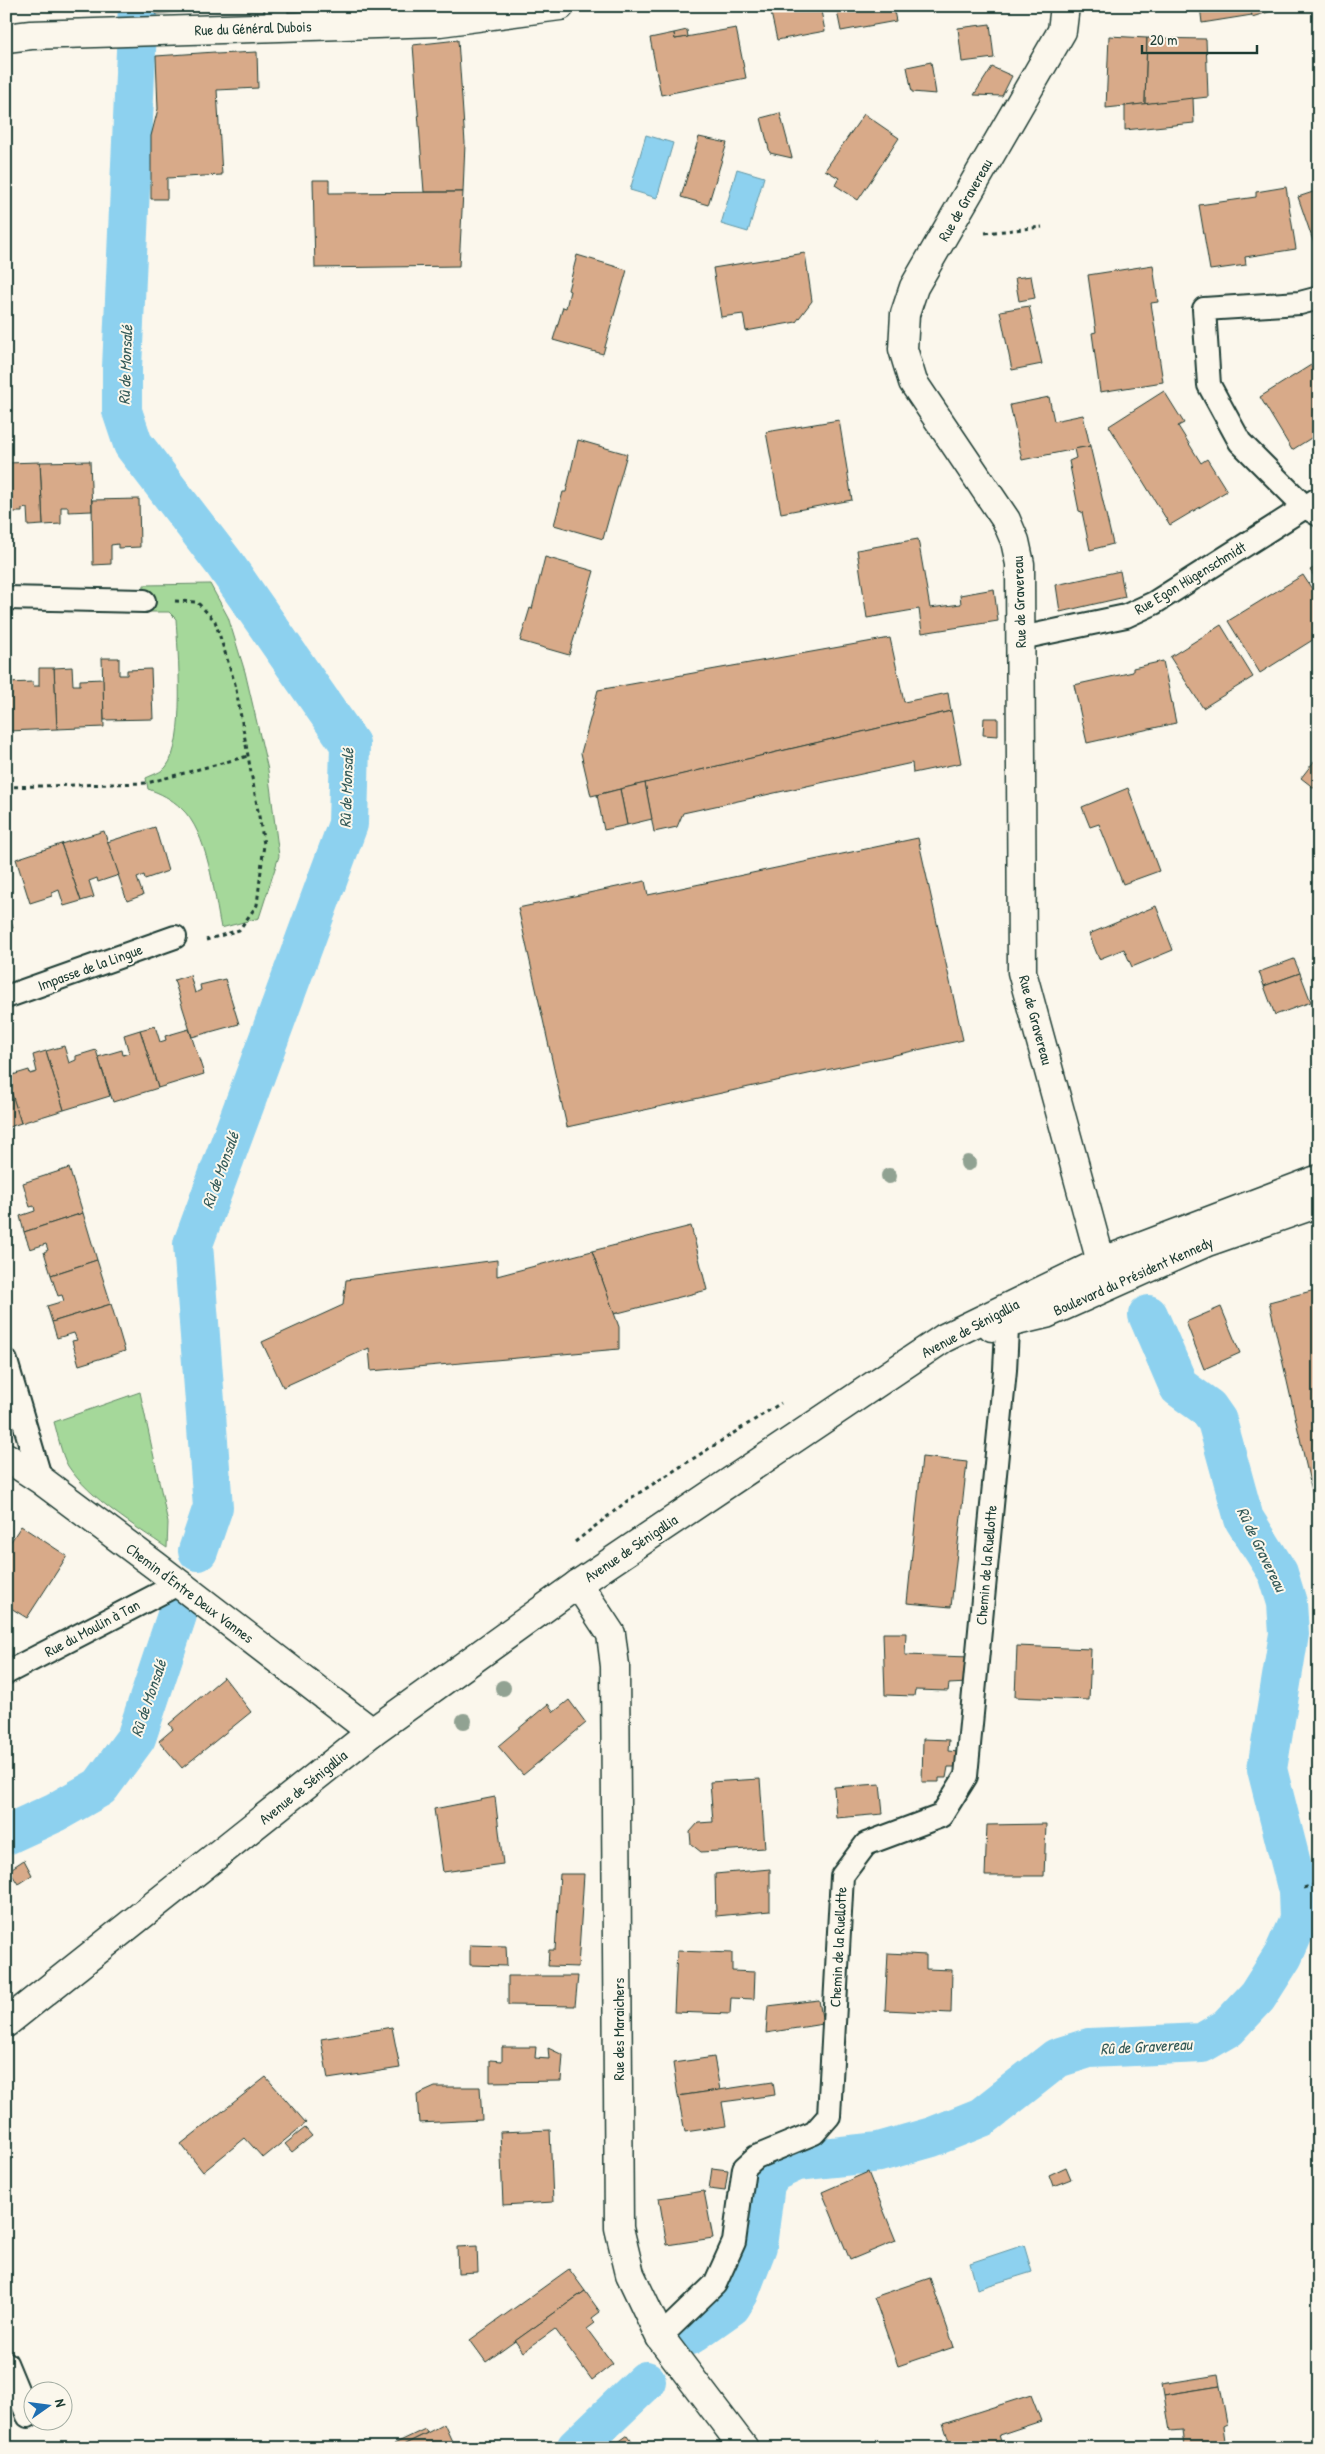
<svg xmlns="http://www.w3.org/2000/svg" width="1325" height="2454" font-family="'Patrick Hand',sans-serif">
	<rect width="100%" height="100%" fill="#fbf7ec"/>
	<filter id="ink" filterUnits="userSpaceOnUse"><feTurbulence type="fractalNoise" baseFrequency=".02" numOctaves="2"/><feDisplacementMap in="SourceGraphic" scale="10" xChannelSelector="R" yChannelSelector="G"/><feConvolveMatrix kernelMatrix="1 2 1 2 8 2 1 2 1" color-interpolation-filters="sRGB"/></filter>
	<g filter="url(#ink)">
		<g fill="#a5d89a" stroke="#628a67">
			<path d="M210,584L228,617L245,672L268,770L279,856L259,918L221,928C214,894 208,832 181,808C172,799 160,793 148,789L146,778C152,775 162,772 166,767C186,743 178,651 176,619L169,612H143L144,585Z"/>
			<path d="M140,1392L168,1523L167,1548C135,1526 90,1499 68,1466C61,1454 58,1435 54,1422Z"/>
		</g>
		<g fill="#8dd1ef" stroke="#6196a4">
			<path d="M646,135L673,143L657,198L630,190Z"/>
			<path d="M737,169L764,177L748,232L721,224Z"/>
			<path d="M1024,2245L1032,2272L977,2289L970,2263Z"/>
		</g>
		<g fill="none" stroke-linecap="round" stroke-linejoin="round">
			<g stroke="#8dd1ef" stroke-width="40">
				<path d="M138,6L122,368V411L133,444L224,563L350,744L348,824L193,1244L213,1507L198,1551"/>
				<path d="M6,1835L56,1812L100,1787L136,1738L177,1615"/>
				<path d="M690,2335L731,2306L739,2293L757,2246L765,2184L773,2172L797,2161L879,2152L932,2137L982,2117L1057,2058L1089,2048L1202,2043L1228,2028L1257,1997L1283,1956L1299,1920L1298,1891L1267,1769L1289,1634L1287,1603L1278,1573L1244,1519L1217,1421L1208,1408L1179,1387L1148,1315"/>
				<path d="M576,2448L646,2381"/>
			</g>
		</g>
		<g fill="#d8aa89" stroke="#1f3d34">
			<path d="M154,6H190L191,11L155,14Z"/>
			<path d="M776,6H820L825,31L777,40L771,13L777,11Z"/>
			<path d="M836,6H893L896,21L841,31Z"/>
			<path d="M1200,6H1251L1252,15L1202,23Z"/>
			<path d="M1251,6H1288L1252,17Z"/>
			<path d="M990,24L994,58L962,62L958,28Z"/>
			<path d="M736,28L746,78L661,95L650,38L674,33L675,39Z"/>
			<path d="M687,30L688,37L675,39L674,33Z"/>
			<path d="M1109,36L1147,38L1145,104L1106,108Z"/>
			<path d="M1147,38L1206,39L1208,97L1145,104Z"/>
			<path d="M458,40L465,143L463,192H424L413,45Z"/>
			<path d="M215,52L216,54L257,52L258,88L217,90L222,175L167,178V199H151V136L158,109L156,56Z"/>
			<path d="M931,62L936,94L912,92L907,67Z"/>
			<path d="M992,67L1012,76L1002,96L974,95Z"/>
			<path d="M1193,98L1194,123L1125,130V106Z"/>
			<path d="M780,113L792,158L770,153L761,118Z"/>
			<path d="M864,114L899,138L858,200L835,185L839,178L825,170Z"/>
			<path d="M699,137L727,143L708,205L681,197Z"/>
			<path d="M313,180H329V193L463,192L459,266L315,268Z"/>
			<path d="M1286,187L1296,249L1245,257L1246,265L1210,270L1199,205L1256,197V192Z"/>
			<path d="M1319,190V258L1298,197Z"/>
			<path d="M805,253L812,301L796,322L746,331L743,314L721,317L713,268Z"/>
			<path d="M577,255L627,270L603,354L553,340L563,307L566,308L570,291L568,290Z"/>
			<path d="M1153,265L1158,302L1151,303L1163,382L1100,392L1092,333L1096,332L1088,275Z"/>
			<path d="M1031,276L1035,298L1019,301L1015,278Z"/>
			<path d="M1029,306L1042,364L1012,370L1000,311Z"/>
			<path d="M1319,364V433L1292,450L1260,397L1311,365L1313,368Z"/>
			<path d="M1164,391L1184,423L1178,426L1201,463L1207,459L1227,491L1170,525L1109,426Z"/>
			<path d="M1049,397L1054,421L1083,415L1090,446L1022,460L1010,405Z"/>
			<path d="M839,420L852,500L781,513L766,432Z"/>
			<path d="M578,440L627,454L603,539L554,525L563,492H566Z"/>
			<path d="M1090,446L1113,544L1090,550L1082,512L1079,511L1069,461L1076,458L1074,449Z"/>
			<path d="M90,461L92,511L68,512V507H61V524L43,525L40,462Z"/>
			<path d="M40,462L43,525L28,526L27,508L22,509V512H6V463Z"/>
			<path d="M139,499L140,547L118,548V544L111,545V564L93,565L92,500Z"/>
			<path d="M918,539L930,608L961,604L960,595L994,589L998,621L922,633L919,609L867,618L857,550Z"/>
			<path d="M545,557L594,571L569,655L520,641L530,608L532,609Z"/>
			<path d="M1319,565V584L1310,570Z"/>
			<path d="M1120,571L1125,597L1060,612L1056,585Z"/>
			<path d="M1303,575L1319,600V636L1260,673L1228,621Z"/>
			<path d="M1221,625L1253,677L1203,708L1170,657Z"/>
			<path d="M890,638L904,702L948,693L951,711L591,796L581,753L598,690Z"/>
			<path d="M102,658H119V675H127V670L151,669L153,719L104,720Z"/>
			<path d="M1163,661L1176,723L1087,743L1074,685L1133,672V668Z"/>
			<path d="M72,667L73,685H80V680L103,679L104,727L57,729L54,668Z"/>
			<path d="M39,668H54L57,729L8,731L7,683L33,682V686H39Z"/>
			<path d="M951,711L961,763L913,773L912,763L683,813L677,827L654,832L645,783Z"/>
			<path d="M984,718H998V736L983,735Z"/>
			<path d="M1319,755V792L1301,778Z"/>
			<path d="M645,783L652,819L627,825L620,789Z"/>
			<path d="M1128,788L1159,871L1123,884L1099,824L1090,827L1082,807Z"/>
			<path d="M620,789L627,825L604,830L597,795Z"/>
			<path d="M155,827L168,871L145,879L144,875L137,878L143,895L127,901L107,842Z"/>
			<path d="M104,831L119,875L98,882L97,878L89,881L94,897L81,901L61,844Z"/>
			<path d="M918,838L963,1040L567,1127L518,908L645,881L648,895Z"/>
			<path d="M61,844L81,901L64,906L59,890L52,893V896L30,903L16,859Z"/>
			<path d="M6,905L13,928L6,930Z"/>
			<path d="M1156,906L1173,950L1132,967L1124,949L1099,959L1089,934Z"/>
			<path d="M1294,959L1300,973L1264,986L1259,972Z"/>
			<path d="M1300,973L1311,1002L1275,1015L1264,986Z"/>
			<path d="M190,975L195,993L201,990L200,985L225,979L239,1024L192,1037L174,980Z"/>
			<path d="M155,1026L160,1042L166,1040L165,1036L189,1029L204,1074L158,1088L140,1030Z"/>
			<path d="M140,1030L158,1088L113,1102L98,1057L122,1050L123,1055L129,1053L124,1035Z"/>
			<path d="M64,1046L69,1063L76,1060V1056L96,1050L110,1096L64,1110L46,1051Z"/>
			<path d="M46,1051L64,1110L21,1123L6,1077L29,1070L30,1074L37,1072L33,1055Z"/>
			<path d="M8,1081L21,1123L6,1128V1082Z"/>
			<path d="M69,1168L83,1213L24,1232L20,1216L35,1211L34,1206L30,1207L23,1183Z"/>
			<path d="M83,1213L97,1260L51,1275L44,1252L48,1250L46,1244L30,1249L24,1232Z"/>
			<path d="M691,1226L707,1290L614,1314L592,1251Z"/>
			<path d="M592,1251L619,1327V1349L371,1371L369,1348L283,1387L262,1342L343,1305L346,1280L497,1260V1276Z"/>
			<path d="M97,1260L111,1304L52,1322L47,1306L64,1301L62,1295L58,1296L51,1275Z"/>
			<path d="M1319,1289V1522L1269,1302Z"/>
			<path d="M111,1304L125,1351L79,1365L72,1341L77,1340L74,1333L57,1338L52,1322Z"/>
			<path d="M1221,1307L1240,1353L1204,1369L1186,1322Z"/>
			<path d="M922,1457L967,1462L951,1607L907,1603Z"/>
			<path d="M21,1526L67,1556L27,1618L6,1605V1549Z"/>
			<path d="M883,1633H906L905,1655L971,1657L968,1683L949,1684L948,1691L915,1690L914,1696L885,1695Z"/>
			<path d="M1017,1646L1091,1649L1089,1700L1015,1697Z"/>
			<path d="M224,1677L251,1712L182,1768L159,1741L173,1729L169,1724Z"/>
			<path d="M569,1700L586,1723L523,1775L498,1746L548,1704L554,1712Z"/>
			<path d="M923,1739L949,1740L948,1751L958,1752L956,1767H948L946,1778H939V1782H922Z"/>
			<path d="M760,1779L765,1848L701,1852L691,1844L690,1832L698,1823L713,1822L710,1782Z"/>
			<path d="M880,1784L883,1814L836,1818L834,1787Z"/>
			<path d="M495,1797L503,1864L443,1872L434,1809Z"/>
			<path d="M1046,1824L1044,1876H985L987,1825Z"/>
			<path d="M24,1860L32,1875L18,1884L9,1870Z"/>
			<path d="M770,1869V1911L716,1916L715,1874Z"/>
			<path d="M560,1874H584L578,1967L548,1966L549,1950H555Z"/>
			<path d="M470,1945L506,1946L507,1966L470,1965Z"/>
			<path d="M677,1951L732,1953V1971L755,1972L754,1999L731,1998L730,2014L674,2012Z"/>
			<path d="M888,1953L926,1955V1969L952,1970L951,2013L885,2010Z"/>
			<path d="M508,1976H578L575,2006L508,2005Z"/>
			<path d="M819,2000L823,2024L766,2033L768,2006Z"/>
			<path d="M392,2027L400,2068L328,2079L321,2039Z"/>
			<path d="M502,2047H536L535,2058L549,2059L548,2048L563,2055L561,2081L490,2082V2060L502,2061Z"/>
			<path d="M714,2057L720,2090L678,2096L673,2063Z"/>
			<path d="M266,2077L306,2123L263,2158L245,2138L203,2172L181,2144Z"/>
			<path d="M773,2082L775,2095L722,2102L726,2126L685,2132L678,2096Z"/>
			<path d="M435,2087H480L482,2120L419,2123L417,2095Z"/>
			<path d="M305,2128L312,2136L292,2152L285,2144Z"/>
			<path d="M550,2130L553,2202L503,2205L500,2132Z"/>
			<path d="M1066,2167L1071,2179L1053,2186L1049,2175Z"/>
			<path d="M712,2168L728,2170L725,2191L709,2189Z"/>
			<path d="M868,2172L896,2241L850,2260L822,2192Z"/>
			<path d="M704,2191L713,2238L667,2245L659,2198Z"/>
			<path d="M477,2246L478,2272L458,2273L457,2247Z"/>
			<path d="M569,2269L585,2291L486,2362L470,2340Z"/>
			<path d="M930,2278L954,2347L898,2366L874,2297Z"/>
			<path d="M585,2291L600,2312L592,2318L595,2323L587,2329L613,2364L592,2380L555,2329L523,2352L515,2341Z"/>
			<path d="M1218,2375L1220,2386L1164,2395L1162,2384Z"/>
			<path d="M1220,2386L1227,2424L1223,2426L1226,2448H1184L1182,2430L1170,2431L1164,2395Z"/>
			<path d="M1031,2395L1041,2421L999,2435L1003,2448H951L943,2423Z"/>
			<path d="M444,2424L455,2448H397L427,2433Z"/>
			<path d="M425,2429L427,2433L397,2448L394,2444Z"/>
			<path d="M628,2435L637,2448H610Z"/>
		</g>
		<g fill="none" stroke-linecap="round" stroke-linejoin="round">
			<g stroke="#1f3d34" stroke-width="26">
				<g id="service">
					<path d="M276,6L277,27"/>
					<path d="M1319,298L1300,303L1204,309L1209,385L1240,442L1305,507L1319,515"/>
					<path d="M6,598L144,601"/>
					<path d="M1021,638L1126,616L1154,603L1316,500"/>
					<path d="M6,997L175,937"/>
					<path d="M6,1361L41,1480"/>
					<path d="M6,1673L178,1584"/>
					<path d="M660,2337L715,2284L734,2242L744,2168L756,2157L814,2133L829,2116L842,1876L866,1844L941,1816L966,1776L1005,1370L1008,1308"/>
					<path d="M6,2363L28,2416"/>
				</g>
			</g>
			<g stroke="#1f3d34" stroke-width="31">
				<g id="minor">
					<path d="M1065,6L1062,31L914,287L905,314L903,349L913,382L1006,520L1015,541L1020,564L1022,972L1101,1262"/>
					<path d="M6,38L31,35L440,22L560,6"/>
					<path d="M6,1457L41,1480L156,1566L372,1732"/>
					<path d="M578,1584L611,1634L615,1666L619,2228L630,2274L660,2337L744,2448"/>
				</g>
			</g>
			<g stroke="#1f3d34" stroke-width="31">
				<g id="secondary">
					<path d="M992,1327L1046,1314L1207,1242L1319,1203"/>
					<path d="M6,2023L372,1732L578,1584L944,1338L1101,1262L1319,1179"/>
				</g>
			</g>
			<g stroke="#1f3d34" stroke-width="3" stroke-dasharray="4 4" stroke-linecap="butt">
				<path d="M985,233L1042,227"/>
				<path d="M175,601L197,602L215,621L235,684L264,844L257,905L239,930L206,940"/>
				<path d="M6,787L147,783L248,756"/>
				<path d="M575,1542L631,1498L781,1403"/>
				<path d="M1304,1888L1319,1883"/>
			</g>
			<use href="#service" stroke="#fbf7ec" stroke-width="22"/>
			<use href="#minor" stroke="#fbf7ec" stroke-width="28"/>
			<use href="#secondary" stroke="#fbf7ec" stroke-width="28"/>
		</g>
		<g fill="#91a292">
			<circle cx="968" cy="1163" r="8"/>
			<circle cx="889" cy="1176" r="8"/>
			<circle cx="503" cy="1688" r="8"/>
			<circle cx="464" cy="1721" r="8"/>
		</g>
	</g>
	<g text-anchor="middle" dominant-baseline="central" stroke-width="4" stroke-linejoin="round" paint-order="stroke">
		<g font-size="15" fill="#1f3d34" stroke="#fbf7ec">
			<text transform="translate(253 28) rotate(-2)">Rue du Général Dubois</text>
			<text transform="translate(965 200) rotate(-60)">Rue de Gravereau</text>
			<text transform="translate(1190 578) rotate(-31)">Rue Egon Hügenschmidt</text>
			<text transform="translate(1019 602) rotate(-92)">Rue de Gravereau</text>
			<text transform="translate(90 967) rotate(-20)">Impasse de la Lingue</text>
			<text transform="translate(1036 1020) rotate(75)">Rue de Gravereau</text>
			<text transform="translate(1133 1276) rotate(-24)">Boulevard du Président Kennedy</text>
			<text transform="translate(970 1328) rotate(-28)">Avenue de Sénigallia</text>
			<text transform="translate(631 1548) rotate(-34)">Avenue de Sénigallia</text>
			<text transform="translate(986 1565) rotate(-85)">Chemin de la Ruellotte</text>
			<text transform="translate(190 1593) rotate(37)">Chemin d'Entre Deux Vannes</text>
			<text transform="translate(92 1628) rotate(-28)">Rue du Moulin à Tan</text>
			<text transform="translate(303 1787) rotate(-39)">Avenue de Sénigallia</text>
			<text transform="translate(838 1947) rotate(-87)">Chemin de la Ruellotte</text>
			<text transform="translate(618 2029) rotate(-90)">Rue des Maraichers</text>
		</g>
		<g font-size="16" font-style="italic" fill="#355b59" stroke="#fbf7ec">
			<text transform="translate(125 365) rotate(-88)">Rû de Monsalé</text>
			<text transform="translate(346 788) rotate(-88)">Rû de Monsalé</text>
			<text transform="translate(220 1170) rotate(-70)">Rû de Monsalé</text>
			<text transform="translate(1262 1549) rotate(64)">Rû de Gravereau</text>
			<text transform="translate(148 1698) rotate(-71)">Rû de Monsalé</text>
			<text transform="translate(1146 2046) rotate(-3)">Rû de Gravereau</text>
		</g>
	</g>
	<rect width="1325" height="2454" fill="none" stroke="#fbf7ec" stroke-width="25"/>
	<rect x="12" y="12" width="1300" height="2429" fill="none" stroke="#1f3d34" stroke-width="2" filter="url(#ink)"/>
	<g transform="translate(48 2406) rotate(76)"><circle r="24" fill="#fbf7ec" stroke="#a3ada2"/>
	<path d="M0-4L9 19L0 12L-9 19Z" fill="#1f6fb2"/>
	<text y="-8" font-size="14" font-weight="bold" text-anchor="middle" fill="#1f3d34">N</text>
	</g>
	<path d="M1142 45v8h115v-8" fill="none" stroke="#1f3d34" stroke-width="2.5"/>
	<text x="1150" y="45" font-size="15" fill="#1f3d34" stroke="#fbf7ec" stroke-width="4" paint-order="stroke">20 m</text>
</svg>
